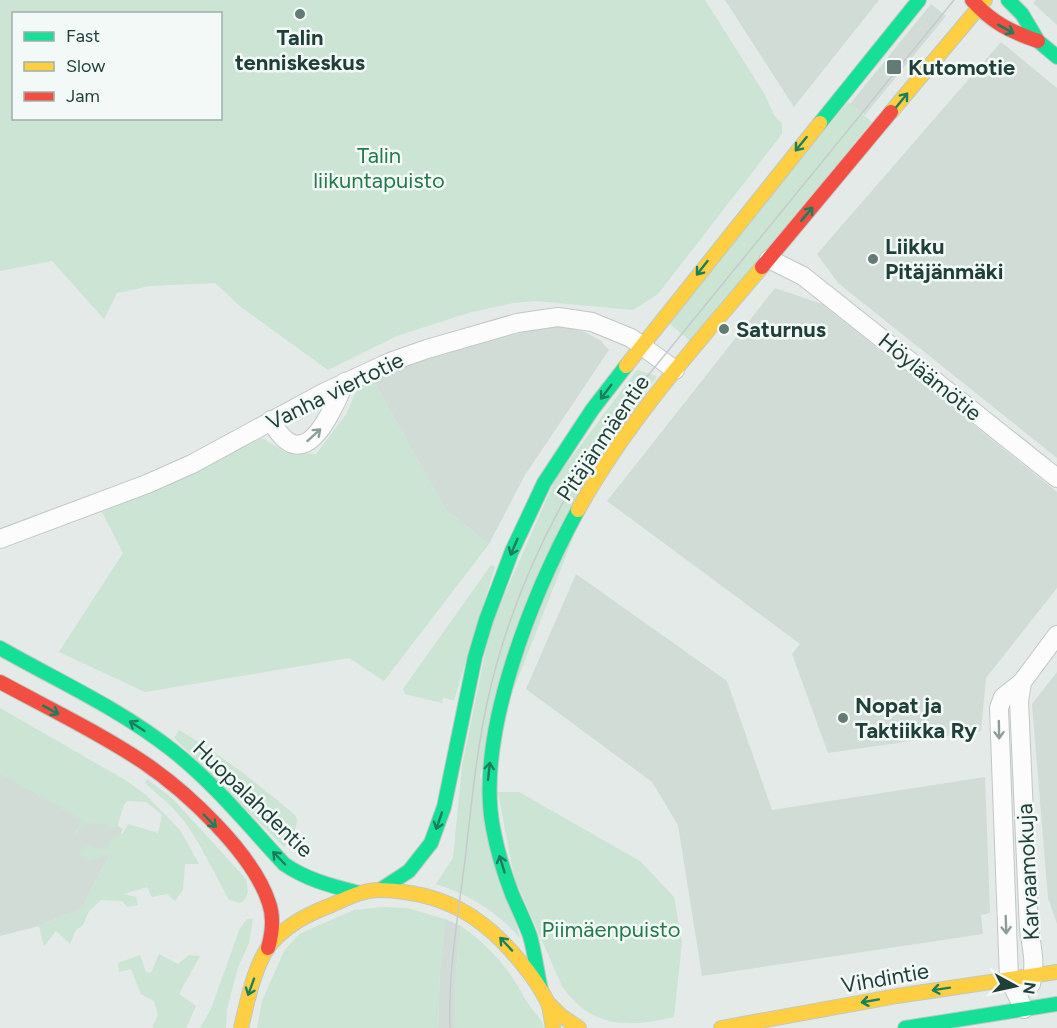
<svg xmlns="http://www.w3.org/2000/svg" width="1057" height="1028" font-family="Figtree,sans-serif">
	<rect width="100%" height="100%" fill="#e4eae7"/>
	<g fill="#d1dcd7">
		<path d="M725,0H879L794,107Z"/>
		<path d="M1036,0H1057V25L1033,3Z"/>
		<path d="M931,4L946,16L865,115L850,104Z"/>
		<path d="M1001,42L1057,88V458L838,283L817,254Z"/>
		<path d="M775,288L822,304L1057,492V588L986,678L981,731L828,753L792,654L800,644L607,501Z"/>
		<path d="M557,325L585,332L601,341L609,350L525,475L489,544L446,510L373,380L426,358L487,340Z"/>
		<path d="M576,574L727,681L772,810L985,777L990,913L981,915L983,934L702,976L678,825L652,782L526,689Z"/>
		<path d="M1057,672V924L1048,898L1032,704Z"/>
		<path d="M0,757L123,829L81,909L39,926L0,936Z"/>
		<path d="M445,919L461,926L456,971L455,1028H438L440,970Z"/>
	</g>
	<g fill="#cbe4d4" fill-rule="evenodd">
		<path d="M0,0H705L764,93L774,115L782,124V134L658,294L633,310L535,301L514,303L468,313L397,336L328,370L241,307L215,283L150,286L117,293L104,319L52,261L0,271ZM14,14H220V118H14Z"/>
		<path d="M848,102L872,122L690,341L668,322Z"/>
		<path d="M637,370L657,376L607,451L480,775L520,938C496,911 470,895 436,884L453,858L462,766L491,625L556,478Z"/>
		<path d="M373,380L446,510L489,544L384,681L349,658L145,692L59,652L123,553L102,512L176,482L262,438L285,452L316,454L347,413L357,389Z"/>
		<path d="M491,565L495,567L454,700L443,698L442,703L405,694L403,689Z"/>
		<path d="M0,708L127,781L146,795L180,830L199,864H185L183,890L175,901L167,894L152,897L147,887L124,894L136,897L138,905L127,907L122,901L101,900L89,911L83,925L76,930L70,944L56,931L44,946L39,926L81,909L110,854L90,861L79,855L85,844L101,849L108,847C109,838 115,835 123,833L128,824L158,833L162,815L146,802L127,801C119,811 122,820 114,831L107,825L86,823L73,837L82,820L0,774Z"/>
		<path d="M179,730C221,755 259,784 296,816C299,826 291,840 284,847L174,738Z"/>
		<path d="M147,779L173,799L246,879C248,889 250,898 240,903L229,900L198,842L185,822L171,806L145,783Z"/>
		<path d="M498,792H519L640,861L674,897L682,942L674,1017C627,1028 591,1028 562,986L514,877Z"/>
		<path d="M384,907L407,908L445,919L440,970L438,1028H257L262,1001L284,951L299,934L354,910Z"/>
		<path d="M247,919H253L249,943L238,967L227,1009L226,1028H200L211,1009L240,928Z"/>
		<path d="M461,926C482,941 500,958 514,980C520,988 523,997 529,1005C534,1013 542,1018 544,1028H455L456,971Z"/>
		<path d="M159,954L178,964L189,955L200,956L179,994L196,1006L186,1028H152L158,1015L154,1001L141,994L131,969L119,972L118,963L140,955L146,972L151,973Z"/>
	</g>
	<g fill="none" stroke-linecap="round" stroke-linejoin="round">
		<g stroke="#c1c7c4" stroke-width="20">
			<g id="street">
				<path d="M769,259L803,276L1057,478"/>
				<path d="M271,420C303,481 331,414 345,382"/>
				<path d="M0,539L147,484L192,464L323,393L390,362L427,349L517,323L558,317L592,322L631,338L675,370"/>
				<path d="M1022,682L1019,701L1029,929C1032,947 1036,966 1031,984"/>
				<path d="M1024,1009L1009,979L999,708L1003,697L1022,682L1057,635"/>
			</g>
		</g>
		<g stroke="#bfc8c5" stroke-width="16">
			<g id="fast">
				<path d="M1008,0L1022,14L1038,41L1057,57"/>
				<path d="M820,123L919,0"/>
				<path d="M0,648C58,681 120,709 172,750C214,783 248,825 284,864C307,880 332,886 359,893"/>
				<path d="M380,890L409,871L431,843L444,807L475,657L486,620L512,551L544,483L592,410L626,366"/>
				<path d="M541,990C537,972 535,954 530,936C525,922 518,908 512,894C504,873 497,850 493,828C475,734 533,593 578,510"/>
				<path d="M905,1028L1057,1004"/>
			</g>
		</g>
		<g stroke="#bfc8c5" stroke-width="16">
			<g id="slow">
				<path d="M891,112L985,0"/>
				<path d="M626,366L820,123"/>
				<path d="M578,510C627,421 697,344 762,267"/>
				<path d="M548,1003L560,1015L579,1028"/>
				<path d="M241,1028C247,1003 254,967 269,946C285,926 306,915 329,906C346,899 363,889 381,890C441,892 481,914 519,960C529,972 540,987 547,1001C551,1009 551,1020 553,1028"/>
				<path d="M721,1028L897,996L1057,972"/>
			</g>
		</g>
		<g stroke="#bfc8c5" stroke-width="16">
			<g id="jam">
				<path d="M972,0C991,22 1011,32 1038,41"/>
				<path d="M762,267L891,112"/>
				<path d="M0,682C48,708 98,732 143,762C186,791 253,853 269,903C274,917 272,934 268,948"/>
			</g>
		</g>
		<use href="#street" stroke="#fbfcfb" stroke-width="18"/>
		<use href="#fast" stroke="#16e098" stroke-width="14"/>
		<use href="#slow" stroke="#ffcf43" stroke-width="14"/>
		<use href="#jam" stroke="#f24e42" stroke-width="14"/>
		<path stroke="#c6cbca" stroke-width="1.5" d="M450,1028C448,972 458,916 465,860C471,808 476,755 487,703C511,592 562,491 628,400L954,0"/>
	</g>
	<defs><path id="oneway-shaft" d="M-6 0H5M1.5-3L5.5 0L1.5 3" fill="none" stroke-width="1.6" stroke-linecap="round" stroke-linejoin="round" transform="scale(1.5)"/></defs>
	<g stroke="#1b7f5e">
		<use href="#oneway-shaft" transform="translate(1006 29) rotate(29)"/>
		<use href="#oneway-shaft" transform="translate(902 100) rotate(-51)"/>
		<use href="#oneway-shaft" transform="translate(801 144) rotate(129)"/>
		<use href="#oneway-shaft" transform="translate(807 214) rotate(-50)"/>
		<use href="#oneway-shaft" transform="translate(702 268) rotate(128)"/>
		<use href="#oneway-shaft" transform="translate(606 392) rotate(127)"/>
		<use href="#oneway-shaft" transform="translate(514 547) rotate(113)"/>
		<use href="#oneway-shaft" transform="translate(51 710) rotate(29)"/>
		<use href="#oneway-shaft" transform="translate(137 726) rotate(-147)"/>
		<use href="#oneway-shaft" transform="translate(489 771) rotate(-84)"/>
		<use href="#oneway-shaft" transform="translate(210 821) rotate(46)"/>
		<use href="#oneway-shaft" transform="translate(439 821) rotate(109)"/>
		<use href="#oneway-shaft" transform="translate(279 858) rotate(-134)"/>
		<use href="#oneway-shaft" transform="translate(502 864) rotate(-107)"/>
		<use href="#oneway-shaft" transform="translate(506 944) rotate(-133)"/>
		<use href="#oneway-shaft" transform="translate(251 987) rotate(110)"/>
		<use href="#oneway-shaft" transform="translate(941 989) rotate(171)"/>
		<use href="#oneway-shaft" transform="translate(870 1001) rotate(170)"/>
	</g>
	<g stroke="#8d9e9a">
		<use href="#oneway-shaft" transform="translate(314 435) rotate(-42)"/>
		<use href="#oneway-shaft" transform="translate(999 730) rotate(89)"/>
		<use href="#oneway-shaft" transform="translate(1006 925) rotate(88)"/>
	</g>
	<g fill="#647b75" stroke="#f2f9f6" stroke-width="2">
		<circle cx="300" cy="14" r="6"/>
		<rect x="886" y="59" width="16" height="16" rx="3"/>
		<circle cx="873" cy="259" r="6"/>
		<circle cx="724" cy="329" r="6"/>
		<circle cx="843" cy="718" r="6"/>
	</g>
	<g text-anchor="middle" dominant-baseline="central" stroke-width="5" stroke-linejoin="round" paint-order="stroke">
		<g font-size="22" font-weight="bold" fill="#1f3f38" stroke="#f2f9f6" text-anchor="start">
			<text x="300" y="37" text-anchor="middle">Talin<tspan x="300" dy="25">tenniskeskus</tspan></text>
			<text x="908" y="67">Kutomotie</text>
			<text x="885" y="246">Liikku<tspan x="885" dy="25">Pitäjänmäki</tspan></text>
			<text x="736" y="329">Saturnus</text>
			<text x="855" y="705">Nopat ja<tspan x="855" dy="25">Taktiikka Ry</tspan></text>
		</g>
		<g font-size="22" fill="#257a4b" stroke="#f2f9f6">
			<text x="379" y="155">Talin<tspan x="379" dy="25">liikuntapuisto</tspan></text>
			<text x="611" y="929">Piimäenpuisto</text>
		</g>
		<g font-size="22" fill="#1f3f38" stroke="#f2f9f6">
			<text transform="translate(930 377) rotate(39)">Höyläämötie</text>
			<text transform="translate(335 391) rotate(-26)">Vanha viertotie</text>
			<text transform="translate(603 438) rotate(-56)">Pitäjänmäentie</text>
			<text transform="translate(253 799) rotate(44)">Huopalahdentie</text>
			<text transform="translate(1028 872) rotate(-93)">Karvaamokuja</text>
			<text transform="translate(885 978) rotate(-10)">Vihdintie</text>
		</g>
	</g>
	<rect x="12" y="12" width="210" height="108" fill="#f2f9f6" stroke="#9eafaa" stroke-width="1.5"/>
	<rect x="24" y="32" width="30" height="9" fill="#16e098" stroke="#9eafaa" stroke-width="1.5"/>
	<text x="66" y="42" font-size="18" fill="#1f3f38">Fast</text>
	<rect x="24" y="62" width="30" height="9" fill="#ffcf43" stroke="#9eafaa" stroke-width="1.5"/>
	<text x="66" y="72" font-size="18" fill="#1f3f38">Slow</text>
	<rect x="24" y="92" width="30" height="9" fill="#f24e42" stroke="#9eafaa" stroke-width="1.5"/>
	<text x="66" y="102" font-size="18" fill="#1f3f38">Jam</text>
	<g transform="translate(1015 986) rotate(98)" stroke="#f2f9f6" stroke-width="4.5" paint-order="stroke">
	<path d="M0-4.5L10 22L0 15L-10 22Z" fill="#1f3f38"/>
	<text y="-9" font-size="16" font-weight="bold" text-anchor="middle" fill="#1f3f38">N</text>
	</g>
</svg>
